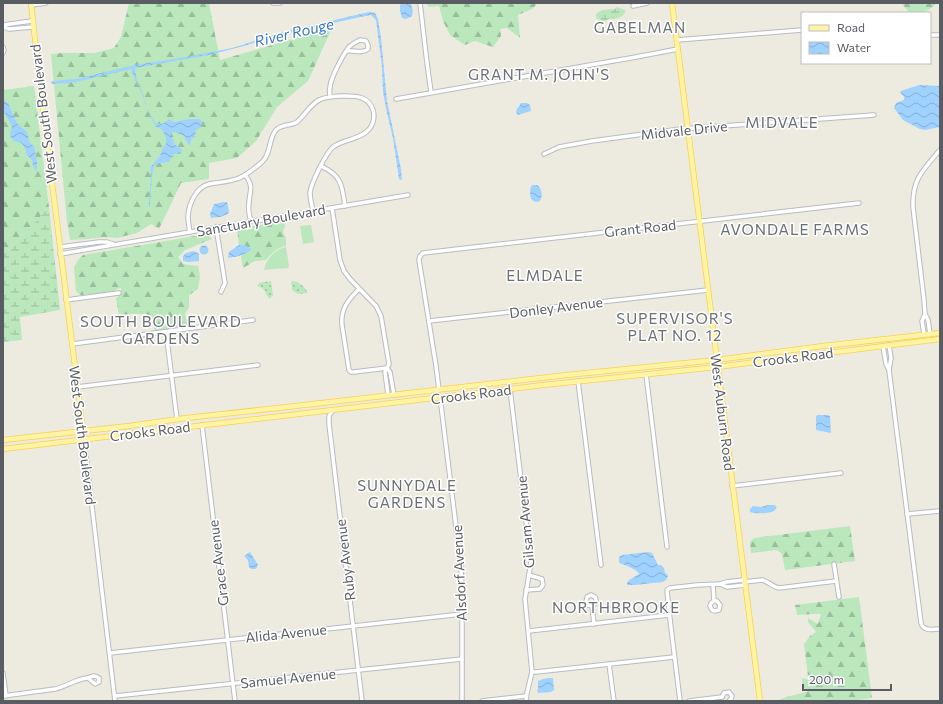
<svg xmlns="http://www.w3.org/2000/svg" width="943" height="704" font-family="Commissioner,sans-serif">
	<defs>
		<pattern id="forest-firs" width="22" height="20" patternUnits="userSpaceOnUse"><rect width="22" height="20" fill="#bae7bc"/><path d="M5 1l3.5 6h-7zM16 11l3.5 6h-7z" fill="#9abe9c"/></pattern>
		<pattern id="wetland-marsh" width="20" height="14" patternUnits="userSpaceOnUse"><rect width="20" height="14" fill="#bae7bc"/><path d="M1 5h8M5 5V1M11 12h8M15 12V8" fill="none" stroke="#9abe9c"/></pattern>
		<pattern id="park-dots" width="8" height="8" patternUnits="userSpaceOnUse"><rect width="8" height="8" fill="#bae7bc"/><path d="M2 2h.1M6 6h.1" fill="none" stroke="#9abe9c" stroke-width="1.8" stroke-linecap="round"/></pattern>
		<pattern id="water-waves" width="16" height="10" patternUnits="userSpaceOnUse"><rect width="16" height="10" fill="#9fd2ff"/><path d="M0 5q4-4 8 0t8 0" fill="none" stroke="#85aed2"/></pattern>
	</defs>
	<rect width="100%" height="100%" fill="#edebe0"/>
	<g fill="url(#forest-firs)">
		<path d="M129,3H209L220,60L332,28L308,81L277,107L256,141L237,158L209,163V179L181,183L159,229L151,224L137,233L117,238L104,237L88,239L70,240L67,222L51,54L62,53H94L114,48L121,37Z"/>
		<path d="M426,3H542L537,4L532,9L518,15L520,38L507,28L500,29L501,36L493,47L475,41L465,45L450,35L443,21L439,6L429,7Z"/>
		<path d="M902,3H937C926,13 924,13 910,13L902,4Z"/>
		<path d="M34,86L49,207L14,245L3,251V90Z"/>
		<path d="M283,221L285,226L283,232L286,238V246C277,248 272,253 266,260L255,261L243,268L241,256L245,253V245H239L237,229Z"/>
		<path d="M207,234L212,239L185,250L178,257L183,264L198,266L200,276L198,289L189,295V307L185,314L188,326L155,331L152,320L146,314H128L119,316L116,298L121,295V288L117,289L114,292L80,295L76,291L74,267L78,260L83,255Z"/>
		<path d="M850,526L855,561L785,570L782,554L777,550L751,553L750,542L754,538Z"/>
		<path d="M859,597L872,698L851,701H777C787,695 800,695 811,690L803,688L802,678L809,680L808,677L804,644L810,636L816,632L808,622V618L818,624L821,614H813L797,615L795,605Z"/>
	</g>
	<g fill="url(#wetland-marsh)">
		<path d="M617,7L625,10V13C620,19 616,19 608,19L604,23L596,18V14L602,10L615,9Z"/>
		<path d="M49,207L60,310L20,317L22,340L3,342V251L14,245Z"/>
	</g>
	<g fill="url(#park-dots)">
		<path d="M271,281L273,295L270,299C264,294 267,288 257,286L259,283Z"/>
		<path d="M291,281C299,281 304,286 308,293L298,294L292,290Z"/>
	</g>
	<g fill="#bae7bc">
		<path d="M311,225L314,242L303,244L300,226Z"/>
		<path d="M286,247L289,266L288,268L264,270C266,259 275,249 286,247Z"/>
	</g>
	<g fill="url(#water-waves)">
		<path d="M404,3L411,4L413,11L412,16L406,19L402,18L400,11V5Z"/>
		<path d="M369,12L375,13L378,19L381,38L387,101L401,169L402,180L399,179L393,138L387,113L383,92L382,67L376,20L371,15L365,16L279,35L244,46L209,55L135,68L137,82L142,91L147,109L155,123C164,124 162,125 169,119L174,122L189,119H200L202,122L201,127L196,130L195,136L191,140L190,145L188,144C182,133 186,136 174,132L170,134L174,141V144L180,148L182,151L180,154C172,152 172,156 169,162C165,162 156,163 154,166C152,169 150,202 150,207H149C148,194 153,181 150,168L160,156L163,147L166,144V138L163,131L154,124L148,112L141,91L136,82L131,69L76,82L53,84L51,83L52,81L76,79L135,65L186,57L217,51L236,47L278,33Z"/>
		<path d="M919,85L940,86V127L925,130L920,129L903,120L894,108L896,103L904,100V97L900,92L901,91Z"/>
		<path d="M3,100L8,103L10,108L17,123L27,132L30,143L34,146L37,161V170H35L33,166L32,160L27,155L24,146L21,143L14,141L11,138L10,134L12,126C6,115 3,114 3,100Z"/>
		<path d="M521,103H527L530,105L531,111L518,115L516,112L517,109Z"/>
		<path d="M533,185H537C542,189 543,195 540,201C530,205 529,194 531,186Z"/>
		<path d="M224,202H227L229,211L228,214L220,217L211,218L210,214L214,204Z"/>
		<path d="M239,245H245L251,249L250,251C243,255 237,257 228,258L229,252Z"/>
		<circle cx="204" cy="250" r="4.5"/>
		<path d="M193,251L196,252L199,254V261L188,262L183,261V256L186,253Z"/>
		<path d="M817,415H828L830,416L831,433L816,430V417Z"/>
		<path d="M768,505H774L777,507C776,508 776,509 775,510C771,514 755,514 750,512V509L753,506L761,507Z"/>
		<path d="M250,552L258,565L256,569H251L249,567L248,560L244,556Z"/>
		<path d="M648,552L652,553L658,565H661L664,568L665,573L667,574L668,576L666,580L663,582L635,585H627V583L629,580L639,574V573C634,569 627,565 621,564L619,562V557L622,555Z"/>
		<path d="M549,678H553L554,690L551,692L538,693L537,691L538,689V681L543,679Z"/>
	</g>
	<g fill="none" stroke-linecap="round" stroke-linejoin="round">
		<g stroke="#b8bbc1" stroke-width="5.5">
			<g id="minor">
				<path d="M273,3H280"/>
				<path d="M420,3L427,63L431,92"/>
				<path d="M31,5L46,3"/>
				<path d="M633,6L647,3"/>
				<path d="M3,25L32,21"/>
				<path d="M3,27L9,29L33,27"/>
				<path d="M930,35H940"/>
				<path d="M677,40L802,30"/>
				<path d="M3,47L4,50L3,53"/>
				<path d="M330,97C330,94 329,90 330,87C331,77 343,55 349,47C352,44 356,42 360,40L366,41L368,45V49C362,54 354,50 347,51"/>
				<path d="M396,99L636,57L678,49"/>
				<path d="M544,154L559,147L592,141L681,129L874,115"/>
				<path d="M321,166C342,176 342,185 345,206"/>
				<path d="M245,175C254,186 250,190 249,202C248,209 249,215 251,221"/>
				<path d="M332,208L340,260L344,271L350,279L376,306L381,316L389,364L385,372L388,395"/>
				<path d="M216,227L225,283L221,292"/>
				<path d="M190,232C189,227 188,221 188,216C189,204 196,187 209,184C219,182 230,182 239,178C247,175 255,168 262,162C272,153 268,137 277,129C283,124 291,126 297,122C305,115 310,105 319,100C325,97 332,97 339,96C352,96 368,94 373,110C374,113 374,118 373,122C368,139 346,138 333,147C326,153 311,183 310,193C310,199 312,205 313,211"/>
				<path d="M60,247L99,242H107L113,244"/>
				<path d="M60,254L408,195"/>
				<path d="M359,289C349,299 340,309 342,325L349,370L351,372H354L387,368"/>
				<path d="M66,300L119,293"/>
				<path d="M925,314L928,320L930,334"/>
				<path d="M429,321L708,290"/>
				<path d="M166,332L177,419"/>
				<path d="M924,334L922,321L925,314L924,300L913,207C912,179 923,170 940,150"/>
				<path d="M72,344L253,320"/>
				<path d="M883,346L886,364L889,370L921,623C924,632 932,629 940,629"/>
				<path d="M387,368L390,372L394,395"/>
				<path d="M889,370L891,358L889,345"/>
				<path d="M646,374L667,547"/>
				<path d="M578,381L601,565"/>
				<path d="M77,387L258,365"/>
				<path d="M510,389L531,562L525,599L532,672L527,693L526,701"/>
				<path d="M439,390L436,366L419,260L420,256L423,253L859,203"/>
				<path d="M440,397L461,567L462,589V701"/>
				<path d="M333,410L329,416V424L362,701"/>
				<path d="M202,425L235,701"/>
				<path d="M84,439L115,701"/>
				<path d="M732,486L841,473"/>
				<path d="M907,514L940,511"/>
				<path d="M834,564L839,597"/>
				<path d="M744,582L762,580C769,582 773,587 779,588L836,581"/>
				<path d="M720,584L727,587L745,585"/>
				<path d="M713,585L714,601L711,603L710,606L712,610L715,611L719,610L720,605L717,601H714"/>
				<path d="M526,590L540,589L543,585L542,579L529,575"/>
				<path d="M592,606L588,605L586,602L587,597L591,595L595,597L596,600V603L592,606L594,624"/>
				<path d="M529,631L669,615"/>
				<path d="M110,653L462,614"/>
				<path d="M609,664L614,701"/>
				<path d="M532,672H536L674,657"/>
				<path d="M3,673L6,696"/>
				<path d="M3,696L55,689C67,686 74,680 87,678C92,677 94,674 99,678V682L95,684L88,678"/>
				<path d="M115,696L462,659"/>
				<path d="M722,697L724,693L729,692L732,696L731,699L729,701"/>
				<path d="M482,701L526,696"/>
				<path d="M680,701L669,611L667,590L670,588L697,585L720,584L726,582L744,580"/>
				<path d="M689,701L722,697"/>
			</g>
		</g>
		<g stroke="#fbd04c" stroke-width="6">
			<g id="major">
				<path d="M31,3L41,94L84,439"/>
				<path d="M672,3L760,701"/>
				<path d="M3,440L129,426L186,418L278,408L567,375L716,360L823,346L940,333"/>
				<path d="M3,449L543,385L717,367L940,339"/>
			</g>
		</g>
		<use href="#minor" stroke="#fff" stroke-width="3.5"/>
		<use href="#major" stroke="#fff4a4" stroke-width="4.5"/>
	</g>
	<g text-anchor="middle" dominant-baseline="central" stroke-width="3" stroke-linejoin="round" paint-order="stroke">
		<g font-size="14" fill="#595d63" stroke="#fff">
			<text transform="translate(43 114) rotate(-97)">West South Boulevard</text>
			<text transform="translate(684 130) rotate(-6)">Midvale Drive</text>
			<text transform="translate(261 220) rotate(-10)">Sanctuary Boulevard</text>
			<text transform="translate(640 228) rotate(-6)">Grant Road</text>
			<text transform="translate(556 307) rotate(-7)">Donley Avenue</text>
			<text transform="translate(793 357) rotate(-7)">Crooks Road</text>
			<text transform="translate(471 394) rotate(-7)">Crooks Road</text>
			<text transform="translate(723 412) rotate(83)">West Auburn Road</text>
			<text transform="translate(150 431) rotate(-7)">Crooks Road</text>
			<text transform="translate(83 435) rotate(83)">West South Boulevard</text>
			<text transform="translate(525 522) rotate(-95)">Gilsam Avenue</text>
			<text transform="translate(345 560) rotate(-97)">Ruby Avenue</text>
			<text transform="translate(218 563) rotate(-97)">Grace Avenue</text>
			<text transform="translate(459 573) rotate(-93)">Alsdorf Avenue</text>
			<text transform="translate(286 633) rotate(-6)">Alida Avenue</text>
			<text transform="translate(288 678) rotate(-6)">Samuel Avenue</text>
		</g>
		<g font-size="15" letter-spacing="1" fill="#6a6f75" stroke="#fff">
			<text x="640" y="27">GABELMAN</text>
			<text x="539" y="74">GRANT M. JOHN'S</text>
			<text x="782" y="122">MIDVALE</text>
			<text x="795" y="229">AVONDALE FARMS</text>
			<text x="545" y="275">ELMDALE</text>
			<text x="675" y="318">SUPERVISOR'S<tspan x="675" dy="17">PLAT NO. 12</tspan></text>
			<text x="161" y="321">SOUTH BOULEVARD<tspan x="161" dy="17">GARDENS</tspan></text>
			<text x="407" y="485">SUNNYDALE<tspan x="407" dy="17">GARDENS</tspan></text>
			<text x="616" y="607">NORTHBROOKE</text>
		</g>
		<g font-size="15" font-style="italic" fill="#3776c1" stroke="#fff">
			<text transform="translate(294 32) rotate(-13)">River Rouge</text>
		</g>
	</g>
	<rect width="943" height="704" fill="none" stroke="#595d63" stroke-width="8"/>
	<rect x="801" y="12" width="130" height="52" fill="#ffffff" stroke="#bdbec1"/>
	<rect x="809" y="25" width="20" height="6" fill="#fff4a4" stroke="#bdbec1"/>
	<text x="837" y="32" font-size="12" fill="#595d63">Road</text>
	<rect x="809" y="42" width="20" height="12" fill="url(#water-waves)" stroke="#bdbec1"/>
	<text x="837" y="52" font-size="12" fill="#595d63">Water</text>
	<path d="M803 684v6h88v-6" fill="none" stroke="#595d63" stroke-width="2"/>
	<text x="809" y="684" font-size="12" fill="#595d63" stroke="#ffffff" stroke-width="3" paint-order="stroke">200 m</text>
</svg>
